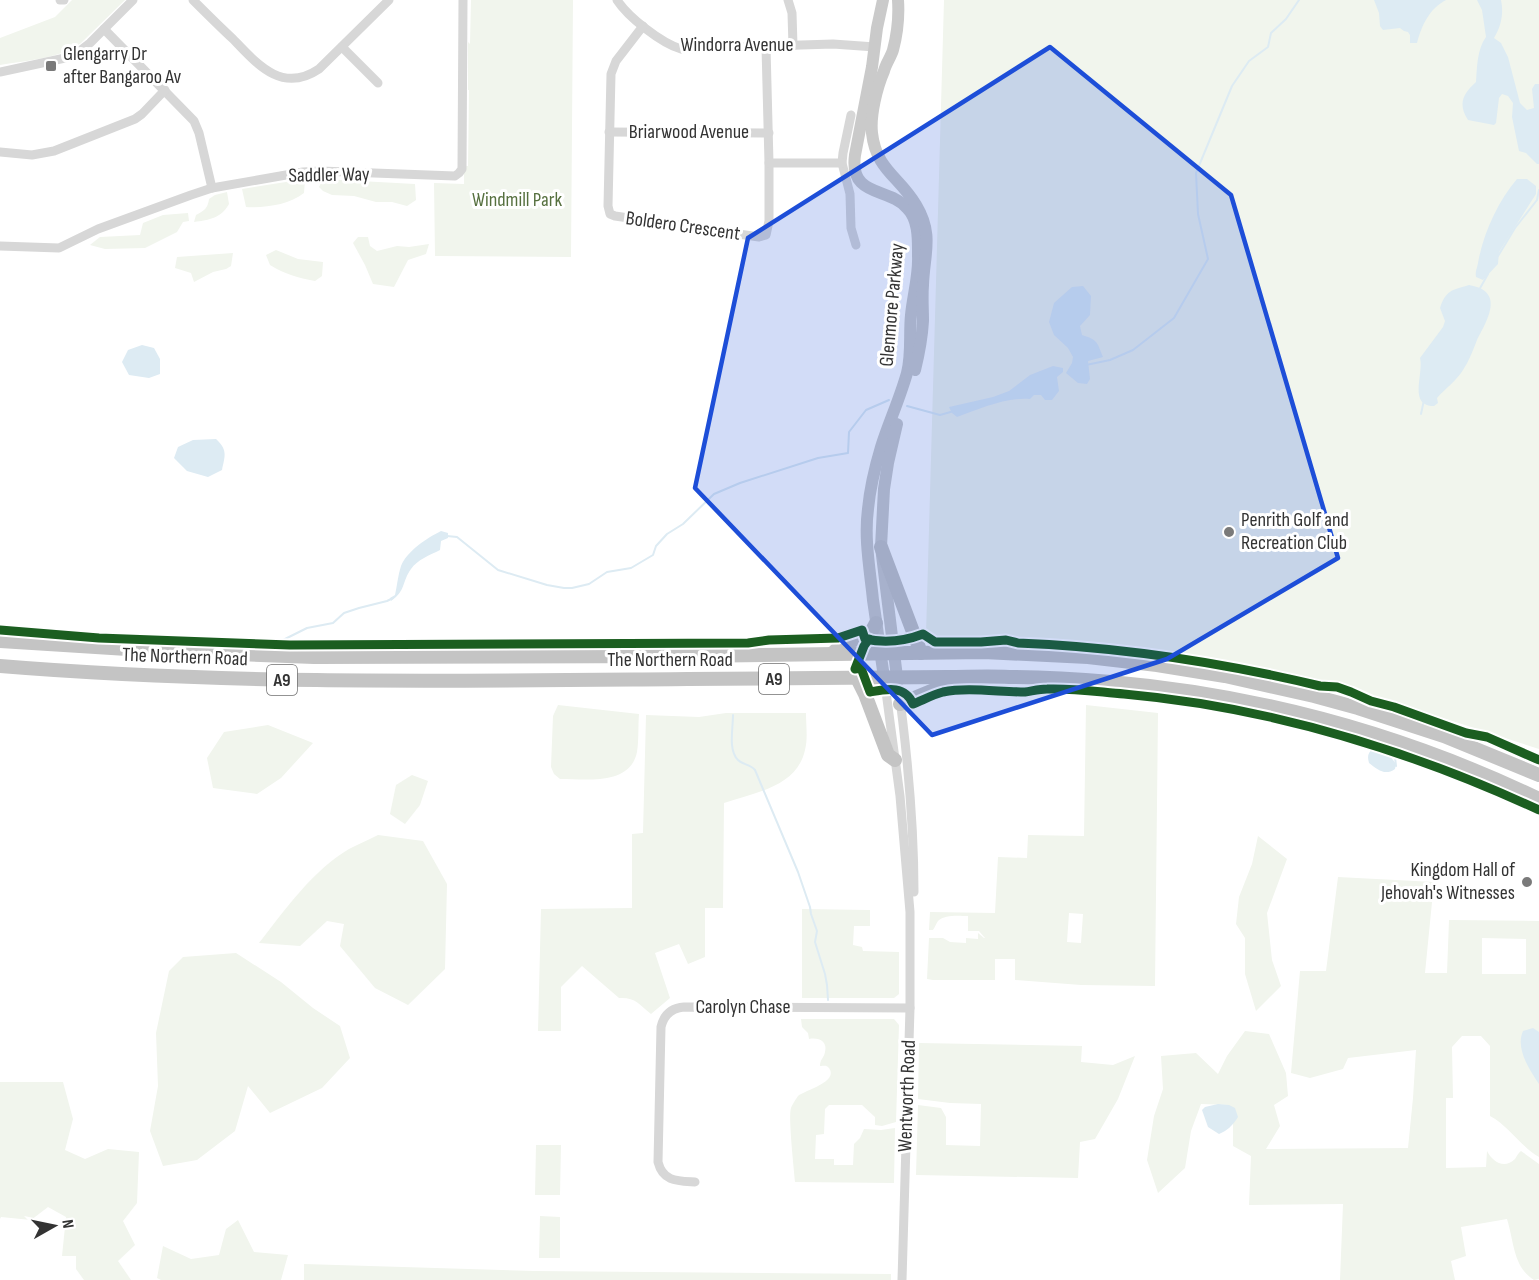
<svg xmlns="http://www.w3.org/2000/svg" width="1539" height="1280" font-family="'Sofia Sans Condensed',sans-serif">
	<rect width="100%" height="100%" fill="#fff"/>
	<g fill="#f1f5ed" fill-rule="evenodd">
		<path d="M72,0H125L81,43C63,58 23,61 0,65V38L55,17Z"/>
		<path d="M471,0H573L571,257L435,256L434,183L464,184V166H468L469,90H468V42L470,44Z"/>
		<path d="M944,0H1539V749L1406,706L1262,671L1152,650L1091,643L947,640L926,635Z"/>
		<path d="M305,179L304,193C289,205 264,208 246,207L242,189Z"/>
		<path d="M323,179L415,184L416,200L407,206L392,202H376L354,196L332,195L323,191L319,187Z"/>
		<path d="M227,192L229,204C221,218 210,220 194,222L196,215C204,211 208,208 209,199L215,195Z"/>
		<path d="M188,213L189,221L183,222L177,232L145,248L105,249L90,245L100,237L140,235L143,223L163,215Z"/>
		<path d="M358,237H368L370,246L377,251L397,246L409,247L429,244L426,254L408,260L394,287L373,284L365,265L353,243Z"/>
		<path d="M276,250L298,259L323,262L322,276L315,281C298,278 285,274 270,265L266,255Z"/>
		<path d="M233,253L231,266L226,269L213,272L194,282L191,273L175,268L177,257Z"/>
		<path d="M558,705L639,714C638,726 639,740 637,752C630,786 586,779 560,779L554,774L551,767L553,716Z"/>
		<path d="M1086,705L1158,713L1155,986L1081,985L1015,980V959H995V980H933L927,979L929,938H943L950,942L966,943V938L978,939V933L984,938H985L979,931H968V916C960,916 945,914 938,921C936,924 935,927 933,930H929L930,912L995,913L998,857L1027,858L1028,835L1084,836ZM1069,913L1083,914L1081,943L1067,942Z"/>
		<path d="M726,713H806C806,725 808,739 805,750C797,787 754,793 724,803L723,908H705V957L688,964L679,944L655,953L670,998L651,1014C639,1004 635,997 619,998L582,966L561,987V1031H538L541,909L632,908V834L643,833L646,715L699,717Z"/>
		<path d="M268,725L313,743L281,778L257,794L213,788L207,758L224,732Z"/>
		<path d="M412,775L428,781L420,805L405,824L390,814L396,785Z"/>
		<path d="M378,835L423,841L447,884L445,969L408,1005L375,988L340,946L344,924L327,921L300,946L259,943C284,911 313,870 349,849C358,844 369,840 378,835Z"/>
		<path d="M1258,836L1287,859L1267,913L1272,960L1281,986L1256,1011L1245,974V938L1236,924L1239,897L1252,864Z"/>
		<path d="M1338,877L1434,882L1425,973H1447L1449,920L1539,921V1157C1520,1146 1509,1126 1490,1116V1046L1481,1036H1462L1452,1047L1453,1098H1446V1168L1486,1167L1487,1151C1492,1161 1504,1170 1515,1159C1517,1156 1518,1153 1521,1151L1539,1164V1279L1534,1280C1513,1267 1514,1241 1507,1219L1461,1227L1466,1256L1451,1261L1455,1280H1340L1343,1204L1249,1205L1251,1156L1233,1146V1120L1229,1105L1201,1104L1191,1131L1185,1168L1158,1193L1147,1160L1154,1116L1163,1089L1161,1056L1196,1053L1218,1074L1227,1056L1245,1031L1269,1034L1286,1073L1288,1096L1274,1105L1280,1126L1266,1149L1408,1148L1413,1098L1416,1050L1348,1058L1343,1069L1310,1078L1291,1073L1300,971H1326ZM1482,938L1526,939V974H1482Z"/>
		<path d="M802,909L870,910V926H854L853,945L862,947L863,951L899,952V994L894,998H802Z"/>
		<path d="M236,953L281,982L313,1008L340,1026L350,1058L322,1088L270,1113L248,1086L235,1131L197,1160L163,1166L150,1131L158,1086L156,1033L169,971L183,957Z"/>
		<path d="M801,1019H894L899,1025L896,1122L882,1126L875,1125V1117L862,1105H829L825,1109L824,1134L816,1135L815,1159H834V1165H853L854,1144L860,1138L864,1129L881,1130L895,1128L894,1183L795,1182C794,1169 788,1116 791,1108C792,1105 796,1099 798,1096C805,1090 839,1082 829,1068C826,1065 825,1066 820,1066C820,1059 824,1058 825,1052C828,1041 818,1037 809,1039L808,1033L802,1027Z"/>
		<path d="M919,1043L1082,1046L1081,1062L1113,1065L1135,1056L1118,1099L1095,1139L1080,1142L1078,1178L916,1175L918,1105L941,1108L946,1117V1145L980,1146L981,1104L950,1103L918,1099Z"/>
		<path d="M0,1082H63L73,1119L65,1150L85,1159L108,1149L139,1152L137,1203L123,1221L135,1245L118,1261L131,1280H84L76,1269V1256H62L66,1217L48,1207L31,1220L1,1217L0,1219Z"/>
		<path d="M536,1145H561L560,1195H535Z"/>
		<path d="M540,1216L560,1217V1258H539Z"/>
		<path d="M238,1220L254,1252L288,1255L281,1280H161L157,1278L163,1246L191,1259L219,1255L226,1229Z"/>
		<path d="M304,1264L534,1271L891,1274V1280H304Z"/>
	</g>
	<g fill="#ddebf3">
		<path d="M1374,0H1446C1429,9 1422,25 1417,43H1410V35L1408,32L1404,31L1400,28L1383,30L1380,26L1379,13Z"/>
		<path d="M1477,0H1501C1504,13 1501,27 1494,38L1501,43L1508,57L1520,103L1527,110L1534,108L1532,89L1535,84H1539V164H1537L1526,153L1519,151L1512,117L1513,103L1508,96L1502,94L1499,98L1496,123L1494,125L1468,120C1457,103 1464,93 1476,82C1477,68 1477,49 1486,37L1482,10Z"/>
		<path d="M1517,179H1527L1536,186V194L1499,252L1498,264L1483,280L1476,277C1475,271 1477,269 1478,263C1483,234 1498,201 1517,179Z"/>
		<path d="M1469,285C1505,291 1488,319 1477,340C1473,350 1469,361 1463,370C1457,380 1445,389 1437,398L1438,403L1434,406C1408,406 1424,374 1420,358L1443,327L1445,321L1440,308C1446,290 1452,290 1469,285Z"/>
		<path d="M1083,286L1091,296L1090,315L1080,326L1082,335C1098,340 1097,342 1103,357L1088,361L1090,379L1087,384L1078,383L1066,373L1072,363L1073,357L1068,348L1054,335L1049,322L1054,303L1072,287Z"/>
		<path d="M142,345L154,348L160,359V374L149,378L129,375L122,362L128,350Z"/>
		<path d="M1053,366L1063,368V372L1057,377L1059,391L1052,400H1045L1041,395H1034L1030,399C1006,397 980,409 957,417L952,413L949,407L993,397L1009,391L1030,375Z"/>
		<path d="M216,439C228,450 225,456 222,470L208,477L187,471L174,458L178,447L193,440Z"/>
		<path d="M441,531L448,533V538L441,541L440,550C430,555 417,560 411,569C402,581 406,591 391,601L390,598L395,595C397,586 398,575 401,566C407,551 427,538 441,531Z"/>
		<path d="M1373,748C1385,750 1389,754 1396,764L1395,769C1385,776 1378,770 1369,763C1367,756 1368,753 1373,748Z"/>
		<path d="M1533,1028L1539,1032V1084C1530,1070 1515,1049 1523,1031Z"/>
		<path d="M1218,1104L1229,1105L1235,1108L1238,1117C1232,1126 1228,1130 1219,1134L1208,1127L1202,1110L1205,1107Z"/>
	</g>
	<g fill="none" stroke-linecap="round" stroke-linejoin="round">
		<g stroke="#ddebf3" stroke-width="2">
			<path d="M1498,256L1515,228L1537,200L1539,190"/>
			<path d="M1479,290L1488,274"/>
			<path d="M1086,365L1110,360L1133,350L1174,318L1208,259L1198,214L1196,173L1232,86L1249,61L1268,47L1271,33L1286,19L1299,0"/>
			<path d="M907,406L940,415L954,411"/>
			<path d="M1421,414L1424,400"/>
			<path d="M447,536L457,537L498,570L547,585L564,588H572L589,584L607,572L631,568L653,555L656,546L667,534L683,524L714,494L740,483L818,458L848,453L849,432L866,410L889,400"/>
			<path d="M279,642L307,628L333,623L344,613L359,608L387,601L393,598"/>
			<path d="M733,715C733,729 728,750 738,760C743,765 750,764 755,770L798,872L810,907L811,914L817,931L815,942L825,974L827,985L828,1000"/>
			<path d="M1389,755L1395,757L1396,766"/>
		</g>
		<g stroke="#d7d7d7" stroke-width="9">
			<path d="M60,0H64"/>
			<path d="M193,0C206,13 219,26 233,39C257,64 282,94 319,69L389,0"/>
			<path d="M617,0C628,17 661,43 681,49L833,44L875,47"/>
			<path d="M788,0L792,13L793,46"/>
			<path d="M643,26L616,61L611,74L608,206L610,214L615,216L759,237L766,235L769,221V163L766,47"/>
			<path d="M104,29L194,121L199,133L212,188"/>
			<path d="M342,47L378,83"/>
			<path d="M0,72L65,58L77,53L90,43L133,0"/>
			<path d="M851,115L843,153L842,163L850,194L851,228L856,245"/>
			<path d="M609,132L769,133"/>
			<path d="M0,152L32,155L54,151L135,119L142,114L165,90"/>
			<path d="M769,163H842"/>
			<path d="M0,246L59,248L98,229L191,195L212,188L303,172L320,171L455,176L459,173L462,169L463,0"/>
			<path d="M884,677L900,796L910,912V1008L902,1280"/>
			<path d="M897,677C907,749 914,820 914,892"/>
			<path d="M695,1182C678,1181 663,1182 658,1162L661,1027C664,1014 672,1008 684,1007L910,1008"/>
		</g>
		<g stroke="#cacaca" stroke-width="12">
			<path d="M883,0L877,28L872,67L855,155C849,198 889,187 907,208C919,220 918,240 918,256C919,275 913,295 911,315C909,334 912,354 907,373C900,398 889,422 881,447C875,467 870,488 868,509C864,539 870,570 873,600C877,626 880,651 884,677"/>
			<path d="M898,0C899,15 897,35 893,50C891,57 886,63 884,71C877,87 870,115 872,133C876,170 900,177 916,205C934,235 924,254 923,285C922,297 923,309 923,321C922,338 919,354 915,370"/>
			<path d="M897,677L881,547L884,489L888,463L897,424"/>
		</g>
		<g stroke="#c4c4c4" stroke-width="14">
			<path d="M881,547L921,653"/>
			<path d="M0,641L159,651L314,657L689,656L984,652L1088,657L1157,665L1225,676L1314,696L1358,708L1444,736L1539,775"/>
			<path d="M832,654L841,645L870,634L876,623"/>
			<path d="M0,666C229,685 459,681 688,679C774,679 861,677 947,677C968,677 988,676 1009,677C1043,677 1077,679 1111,682C1259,695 1405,735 1539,799"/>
			<path d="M857,678L865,694L888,755L895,760"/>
			<path d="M900,704L941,687L952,677"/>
		</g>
		<g stroke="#fff" stroke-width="13">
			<g id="cycleway">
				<path d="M0,630L99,638L290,645L748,643L769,640L838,638L862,630L865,639C884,643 905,641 923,634L935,642H981L1006,640L1018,643C1121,647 1220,662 1320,686L1337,687L1351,692L1371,701L1394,707L1466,733L1487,737L1539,760"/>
				<path d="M869,639L864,646L855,669L861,668L870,692C887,689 905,685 913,704C923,700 932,695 943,692C967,687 999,692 1025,692C1032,691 1040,689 1047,689C1073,688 1099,692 1124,694C1270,707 1407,749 1539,810"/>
			</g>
		</g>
		<use href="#cycleway" stroke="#1b5e20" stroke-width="9"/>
	</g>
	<path fill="#1d4ed8" fill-opacity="0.2" stroke="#1d4ed8" stroke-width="4.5" stroke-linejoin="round" d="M1050,47L1231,195L1338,558L1167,659L932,735L695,488L748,238Z"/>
	<g fill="#7a7a7a" stroke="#fff" stroke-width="2">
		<rect x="45" y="60" width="12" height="12" rx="3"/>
		<circle cx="1229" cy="532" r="6"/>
		<circle cx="1527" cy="882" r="6"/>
	</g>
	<g text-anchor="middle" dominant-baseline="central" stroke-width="6" stroke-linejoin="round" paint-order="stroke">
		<g fill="#fff" stroke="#707070" stroke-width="1.5">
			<rect x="759" y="664" width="30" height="30" rx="4.5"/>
			<rect x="267" y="665" width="30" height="30" rx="4.5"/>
		</g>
		<g font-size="18" font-weight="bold" fill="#333">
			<text x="774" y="679">A9</text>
			<text x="282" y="680">A9</text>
		</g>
		<g font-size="20" fill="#333" stroke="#fff">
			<text x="737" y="45">Windorra Avenue</text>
			<text x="689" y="132">Briarwood Avenue</text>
			<text transform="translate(329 175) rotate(-1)">Saddler Way</text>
			<text transform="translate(683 226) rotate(8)">Boldero Crescent</text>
			<text transform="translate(892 305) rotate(-85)">Glenmore Parkway</text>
			<text transform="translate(185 657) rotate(2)">The Northern Road</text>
			<text x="670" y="660">The Northern Road</text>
			<text x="743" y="1007">Carolyn Chase</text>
			<text transform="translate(907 1096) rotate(-88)">Wentworth Road</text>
		</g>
		<g font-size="20" fill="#333" stroke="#fff" text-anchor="start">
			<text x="63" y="54">Glengarry Dr<tspan x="63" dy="23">after Bangaroo Av</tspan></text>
			<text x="1241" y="520">Penrith Golf and<tspan x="1241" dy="23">Recreation Club</tspan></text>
			<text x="1515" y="870" text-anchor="end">Kingdom Hall of<tspan x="1515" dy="23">Jehovah's Witnesses</tspan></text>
		</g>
		<g font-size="20" fill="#56703f" stroke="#fff">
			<text x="517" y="200">Windmill Park</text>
		</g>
	</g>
	<g transform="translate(54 1226) rotate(81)" stroke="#ffffff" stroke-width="4.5" paint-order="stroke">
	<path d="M0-4.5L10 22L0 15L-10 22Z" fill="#333333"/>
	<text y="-9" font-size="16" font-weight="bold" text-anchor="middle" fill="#333333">N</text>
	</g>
</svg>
